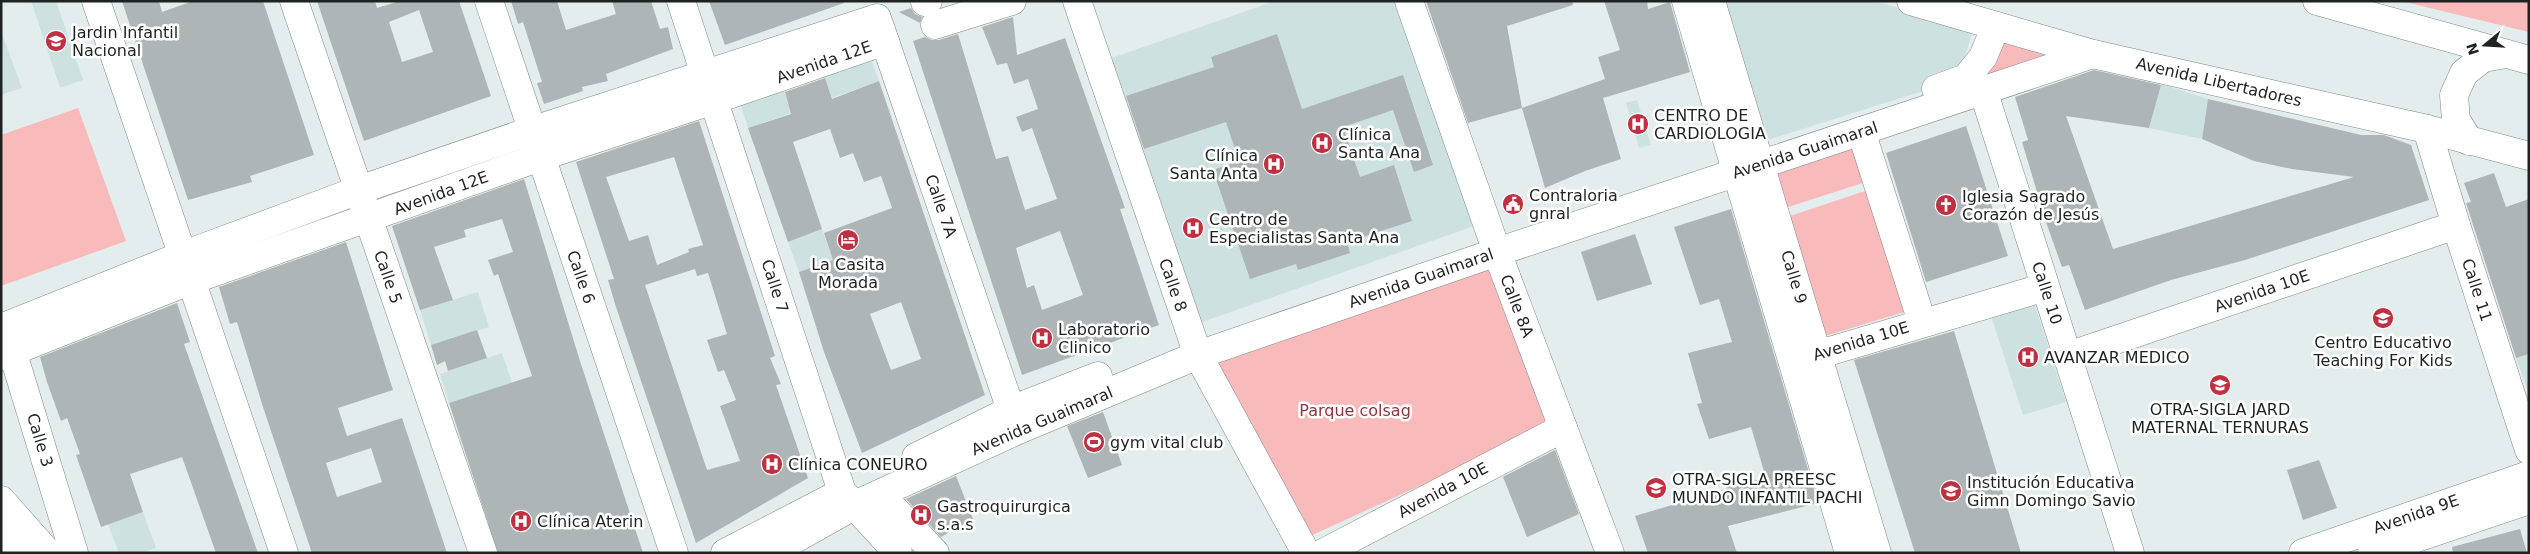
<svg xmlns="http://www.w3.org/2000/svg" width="2530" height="554" font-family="'DejaVu Sans',sans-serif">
	<rect width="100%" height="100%" fill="#e4eded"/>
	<g fill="#cee1e1">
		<path d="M31,1H56L83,80L60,88Z"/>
		<path d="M1275,1H1399L1477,225L1194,325L1103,61Z"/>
		<path d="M1717,1H1874L1973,29L1958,80L1758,143Z"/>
		<path d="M1,31L22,88L1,95Z"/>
		<path d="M868,51L879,81L832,98L821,68Z"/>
		<path d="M781,81L791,113L748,128L738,96Z"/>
		<path d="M2161,84L2208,99L2202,139L2149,128Z"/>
		<path d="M1637,100L1651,145L1639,148L1626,103Z"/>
		<path d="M822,229L833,260L799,272L788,242Z"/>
		<path d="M478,292L489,327L431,345L420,310Z"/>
		<path d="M2033,299L2066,402L2023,415L1990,313Z"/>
		<path d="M502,353L512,383L449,403L440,374Z"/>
		<path d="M2529,354V394L2516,358Z"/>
		<path d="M143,512L156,548L141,553H119L108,524Z"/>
	</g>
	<g fill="#f8baba">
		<path d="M2401,1H2529V32Z"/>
		<path d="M2001,32L2070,55L1973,84Z"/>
		<path d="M78,108L126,241L1,286V135Z"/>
		<path d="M1859,146L1872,180L1776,211L1765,176Z"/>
		<path d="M1874,188L1911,310L1815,339L1778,220Z"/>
		<path d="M1495,260L1555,424L1308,537L1210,360Z"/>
	</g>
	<g fill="#adb5b6" fill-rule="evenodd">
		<path d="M122,1H159L162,12L193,1H263L314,155L250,176L252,182L188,200Z"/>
		<path d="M317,1H375L377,8L400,1H459L491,96L364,141ZM419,10L433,52L402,62L389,22Z"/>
		<path d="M511,1H557L566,30L616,14L612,1H651L660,29L668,27L673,49L606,74L608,81L582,87L583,91L544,104L537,83L542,82L523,22L518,24Z"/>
		<path d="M709,1H844V3L725,45Z"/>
		<path d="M1426,1H1572L1573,5L1507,26L1522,108L1468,123Z"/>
		<path d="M1604,1H1647L1648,9L1670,2L1690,72L1603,98L1621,159L1585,171L1545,188L1522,108L1605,79L1598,57L1620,50Z"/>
		<path d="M911,8L915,14L922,17L920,23L899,12Z"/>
		<path d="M1013,17L1017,55L1065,38L1125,208L1120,209L1159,325L1022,375L913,41L925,37L932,40H939L958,34L996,159L1008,156L1025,210L1057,199L1032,128L1022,132L1016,117L1038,109L1028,79L1014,84L1007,63L997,65L982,27ZM1060,231L1083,295L1042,310L1034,285L1027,288L1016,248Z"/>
		<path d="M1277,34L1302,109L1403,75L1433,165L1414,172L1393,110L1343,127L1360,177L1394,165L1412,221L1347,242L1350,253L1298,270L1296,264L1250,279L1213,170L1239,161L1226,122L1144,149L1126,96L1214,67L1211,57Z"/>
		<path d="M2094,70L2161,85L2149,128L2066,116L2113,249L2354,177L2292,169L2254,161L2202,139L2208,99L2361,135H2384L2411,145L2429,200L2245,260L2171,280L2085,310L2069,265L2062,267L2047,225L2022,142L2028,140L2015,97Z"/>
		<path d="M825,78L832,99L879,81L985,395L862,453L824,352L799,272L833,260L824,233L892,208L881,176L864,182L853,153L840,158L830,129L793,142L822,229L788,242L748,128L791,114L785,92ZM901,302L921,359L891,370L870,314Z"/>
		<path d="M699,121L775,356L770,358L781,384L776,385L808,478L696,543L616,307L608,280L614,279L576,162ZM674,157L703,245L688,249L689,252L657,265L648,235L629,241L606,177ZM695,269L697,276L708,273L727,334L707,340L718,372L724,370L736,400L720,406L740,461L707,470L645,285Z"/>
		<path d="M1966,126L2008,256L1926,282L1886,153Z"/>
		<path d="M2494,173L2506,207L2529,199V354L2516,358L2466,203L2471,202L2464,183Z"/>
		<path d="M524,179L580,361L643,553H498L449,403L532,376L498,274L494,276L488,260L513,252L502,219L464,230L466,237L434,247L453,300L420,310L392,226Z"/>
		<path d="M1731,209L1818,503L1728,526L1737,553H1648L1635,516L1726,489V487L1766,478L1751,427L1709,439L1697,404L1702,403L1688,353L1732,342L1719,299L1700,305L1674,227Z"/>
		<path d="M1635,234L1652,284L1597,301L1581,252Z"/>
		<path d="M346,242L393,390L338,408L347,436L402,418L447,553H312L263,407L237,322L230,324L219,287ZM371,448L382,482L337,497L326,463Z"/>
		<path d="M177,303L190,342L184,344L258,553H216L182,457L130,474L143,512L101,527L76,455L80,454L67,418L61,421L47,382L40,357Z"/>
		<path d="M477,330L487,358L448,371L445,361L437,365L431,345Z"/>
		<path d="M1954,331L2021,553H1915L1854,360Z"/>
		<path d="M1103,412L1122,465L1088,478L1067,426Z"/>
		<path d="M1555,450L1579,514L1527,537L1503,477Z"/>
		<path d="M2319,460L2337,508L2303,520L2287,470Z"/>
		<path d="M956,476L973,519L941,537L906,499Z"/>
		<path d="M2520,529L2527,553H2453L2452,547Z"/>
	</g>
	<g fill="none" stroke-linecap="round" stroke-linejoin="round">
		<g stroke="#808888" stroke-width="29">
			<g id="minor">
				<path d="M96,1L284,553"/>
				<path d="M294,1L483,553"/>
				<path d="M489,1L674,553"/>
				<path d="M681,1L842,492L898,553"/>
				<path d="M1077,1L1198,355L1306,553"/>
				<path d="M1409,1L1497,252L1610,553"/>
				<path d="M1686,1L1849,553"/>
				<path d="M1711,1L1877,553"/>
				<path d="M925,2L928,1"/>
				<path d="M879,24L1011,410"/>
				<path d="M935,25L1012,1"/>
				<path d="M1936,89L1966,78L1983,57L1996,26"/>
				<path d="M1983,90L2130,553"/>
				<path d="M2427,129L2456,225L2529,450"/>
				<path d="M1861,131L1922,322"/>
				<path d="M1,328L181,256L359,190L531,131L877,18"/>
				<path d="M7,334L74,553"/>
				<path d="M1,356L189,281L540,157L714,100L885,41"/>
				<path d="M2068,356L2456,225"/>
				<path d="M1800,360L2045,287"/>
				<path d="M916,457L1011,410L1098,376"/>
				<path d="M880,494L935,553"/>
				<path d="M1,500L48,553"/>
				<path d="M1,537L15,553"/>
				<path d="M725,553L839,494"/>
				<path d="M770,553L855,505L1018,430L1198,355L1497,252L2093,54"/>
				<path d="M1323,553L1563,428"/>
				<path d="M2303,553L2529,475"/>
				<path d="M2372,553L2529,500"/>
			</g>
		</g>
		<g stroke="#808888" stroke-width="29">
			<g id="major">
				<path d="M1911,1L2093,54L2427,129L2529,156"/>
				<path d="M2317,1L2529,60"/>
				<path d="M2469,141L2456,120L2454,95L2464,73L2483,58L2506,54"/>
			</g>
		</g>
		<use href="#minor" stroke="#fff" stroke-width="28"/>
		<use href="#major" stroke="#fff" stroke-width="28"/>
	</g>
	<defs>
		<g id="school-disc" transform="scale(1.125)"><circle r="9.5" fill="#c03043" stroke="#fff"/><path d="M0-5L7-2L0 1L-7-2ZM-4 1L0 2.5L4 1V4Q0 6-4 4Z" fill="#fff"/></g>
		<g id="hospital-disc" transform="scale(1.125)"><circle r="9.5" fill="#c03043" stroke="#fff"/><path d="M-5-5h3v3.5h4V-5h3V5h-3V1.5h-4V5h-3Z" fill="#fff"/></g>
		<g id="civic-disc" transform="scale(1.125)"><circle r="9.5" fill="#c03043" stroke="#fff"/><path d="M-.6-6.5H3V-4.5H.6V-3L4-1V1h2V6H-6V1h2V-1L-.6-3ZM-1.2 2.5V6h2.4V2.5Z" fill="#fff"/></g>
		<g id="church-disc" transform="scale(1.125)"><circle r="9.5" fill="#c03043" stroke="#fff"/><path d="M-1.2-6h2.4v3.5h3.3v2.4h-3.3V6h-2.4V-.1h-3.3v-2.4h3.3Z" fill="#fff"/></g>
		<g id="hotel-disc" transform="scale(1.125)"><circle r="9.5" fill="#c03043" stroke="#fff"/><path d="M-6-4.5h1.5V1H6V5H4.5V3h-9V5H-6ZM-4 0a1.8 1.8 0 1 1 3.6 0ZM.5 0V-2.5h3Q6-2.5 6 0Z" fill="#fff"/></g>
		<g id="stadium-disc" transform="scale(1.125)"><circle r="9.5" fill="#c03043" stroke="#fff"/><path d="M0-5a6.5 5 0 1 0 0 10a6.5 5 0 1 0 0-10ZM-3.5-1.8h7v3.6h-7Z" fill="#fff"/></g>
	</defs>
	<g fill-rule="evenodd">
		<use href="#school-disc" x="56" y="41"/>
		<use href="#hospital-disc" x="1638" y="124"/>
		<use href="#hospital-disc" x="1322" y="143"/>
		<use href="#hospital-disc" x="1274" y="164"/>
		<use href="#civic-disc" x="1513" y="204"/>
		<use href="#church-disc" x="1946" y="205"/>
		<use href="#hospital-disc" x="1193" y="228"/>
		<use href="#hotel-disc" x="848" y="240"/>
		<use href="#school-disc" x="2383" y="318"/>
		<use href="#hospital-disc" x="1042" y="338"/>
		<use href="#hospital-disc" x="2028" y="357"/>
		<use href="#school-disc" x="2220" y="385"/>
		<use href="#stadium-disc" x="1094" y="442"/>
		<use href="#hospital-disc" x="772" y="464"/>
		<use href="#school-disc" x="1656" y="488"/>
		<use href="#school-disc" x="1951" y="491"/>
		<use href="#hospital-disc" x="921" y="515"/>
		<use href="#hospital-disc" x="521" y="521"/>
	</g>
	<g text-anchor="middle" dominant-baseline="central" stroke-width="5" stroke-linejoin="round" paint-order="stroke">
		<g font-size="16" fill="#1f2222" stroke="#fff" text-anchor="start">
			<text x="72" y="32">Jardin Infantil<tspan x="72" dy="18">Nacional</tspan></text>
			<text x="1654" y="115">CENTRO DE<tspan x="1654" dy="18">CARDIOLOGIA</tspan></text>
			<text x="1338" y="134">Clínica<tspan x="1338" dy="18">Santa Ana</tspan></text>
			<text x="1258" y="155" text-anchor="end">Clínica<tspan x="1258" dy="18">Santa Anta</tspan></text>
			<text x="1529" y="195">Contraloria<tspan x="1529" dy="18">gnral</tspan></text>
			<text x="1962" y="196">Iglesia Sagrado<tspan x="1962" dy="18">Corazón de Jesús</tspan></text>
			<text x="1209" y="219">Centro de<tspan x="1209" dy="18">Especialistas Santa Ana</tspan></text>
			<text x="848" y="264" text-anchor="middle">La Casita<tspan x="848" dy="18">Morada</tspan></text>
			<text x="1058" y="329">Laboratorio<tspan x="1058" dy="18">Clinico</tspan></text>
			<text x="2383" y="342" text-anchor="middle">Centro Educativo<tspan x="2383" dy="18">Teaching For Kids</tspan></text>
			<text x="2044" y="357">AVANZAR MEDICO</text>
			<text x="2220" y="409" text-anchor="middle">OTRA-SIGLA JARD<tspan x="2220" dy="18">MATERNAL TERNURAS</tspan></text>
			<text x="1110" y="442">gym vital club</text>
			<text x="788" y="464">Clínica CONEURO</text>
			<text x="1672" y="479">OTRA-SIGLA PREESC<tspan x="1672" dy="18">MUNDO INFANTIL PACHI</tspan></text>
			<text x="1967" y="482">Institución Educativa<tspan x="1967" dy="18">Gimn Domingo Savio</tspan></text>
			<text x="937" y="506">Gastroquirurgica<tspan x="937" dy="18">s.a.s</tspan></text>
			<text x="537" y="521">Clínica Aterin</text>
		</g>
		<g font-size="16" fill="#1f2222" stroke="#fff">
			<text transform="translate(824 62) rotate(-19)">Avenida 12E</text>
			<text transform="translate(2219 82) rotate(13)">Avenida Libertadores</text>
			<text transform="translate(1805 150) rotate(-18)">Avenida Guaimaral</text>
			<text transform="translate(441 193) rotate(-20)">Avenida 12E</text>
			<text transform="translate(941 206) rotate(71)">Calle 7A</text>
			<text transform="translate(388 277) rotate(71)">Calle 5</text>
			<text transform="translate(581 277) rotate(71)">Calle 6</text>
			<text transform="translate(1794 277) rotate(73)">Calle 9</text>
			<text transform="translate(1421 278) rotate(-19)">Avenida Guaimaral</text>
			<text transform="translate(1173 285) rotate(71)">Calle 8</text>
			<text transform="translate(775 286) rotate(72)">Calle 7</text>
			<text transform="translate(2477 290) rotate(72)">Calle 11</text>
			<text transform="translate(2262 291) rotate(-19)">Avenida 10E</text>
			<text transform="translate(2047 293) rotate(72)">Calle 10</text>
			<text transform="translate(1517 306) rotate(69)">Calle 8A</text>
			<text transform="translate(1861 341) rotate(-17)">Avenida 10E</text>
			<text transform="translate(1042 421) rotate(-23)">Avenida Guaimaral</text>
			<text transform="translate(40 440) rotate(73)">Calle 3</text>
			<text transform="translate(1443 490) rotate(-28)">Avenida 10E</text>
			<text transform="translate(2416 514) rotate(-19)">Avenida 9E</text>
		</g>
		<g font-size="16" fill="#8f343c" stroke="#fff">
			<text x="1355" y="410">Parque colsag</text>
		</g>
	</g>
	<rect width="2530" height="554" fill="none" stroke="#1f2222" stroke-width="5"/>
	<g transform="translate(2485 45) rotate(252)" stroke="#ffffff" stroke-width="4" paint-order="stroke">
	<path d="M0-4L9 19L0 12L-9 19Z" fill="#1f2222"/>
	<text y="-8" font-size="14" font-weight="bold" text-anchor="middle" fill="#1f2222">N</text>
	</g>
</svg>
